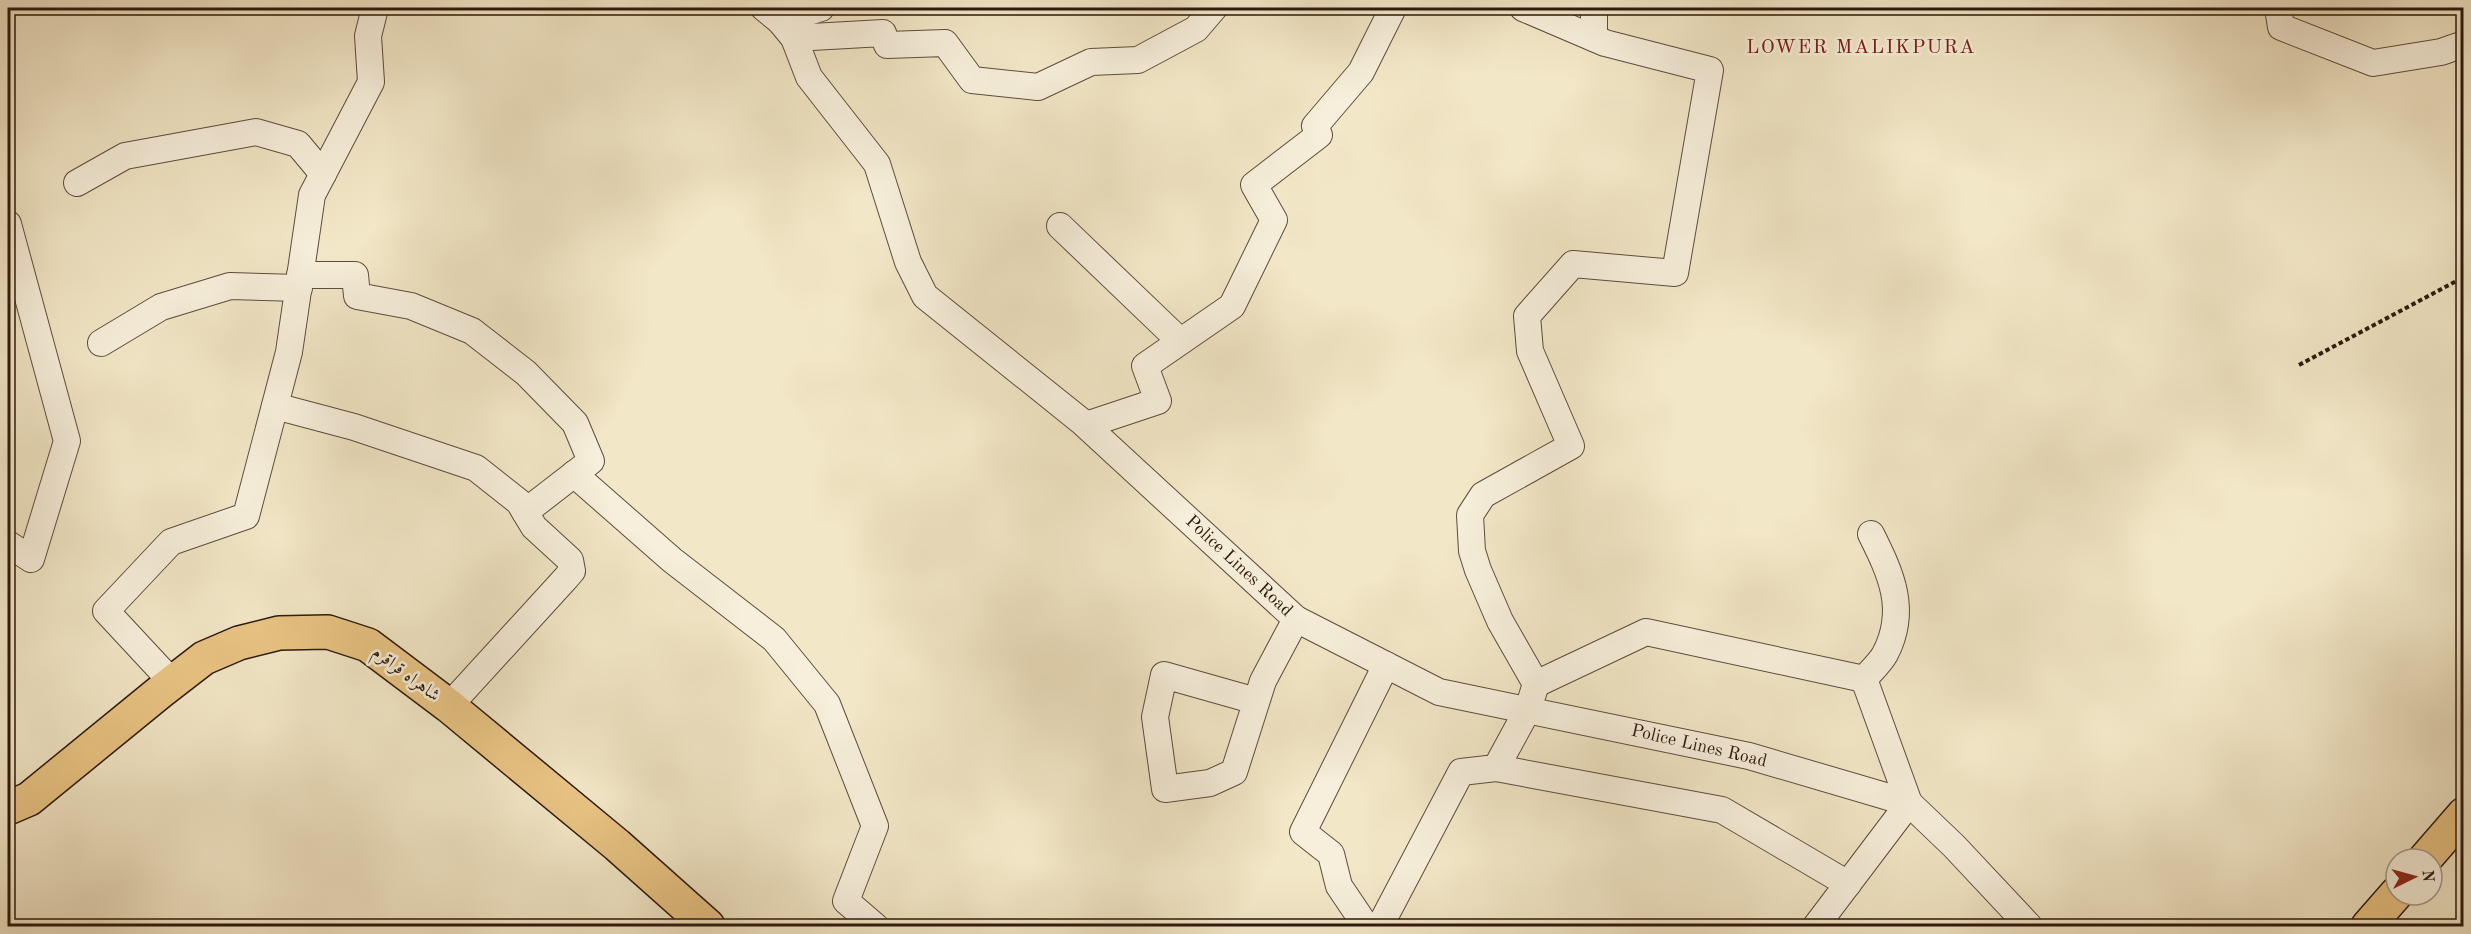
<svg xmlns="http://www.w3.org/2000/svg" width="2471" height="934" font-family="'Old Standard TT',Amiri,serif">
	<rect width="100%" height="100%" fill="#f2e7c7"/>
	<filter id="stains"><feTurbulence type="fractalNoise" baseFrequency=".00333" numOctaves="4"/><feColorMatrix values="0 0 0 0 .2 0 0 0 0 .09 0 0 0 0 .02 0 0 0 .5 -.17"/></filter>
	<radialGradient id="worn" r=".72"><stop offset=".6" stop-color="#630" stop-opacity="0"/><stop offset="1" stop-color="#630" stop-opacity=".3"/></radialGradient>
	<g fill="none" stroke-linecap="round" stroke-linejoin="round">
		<g stroke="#5e4c3c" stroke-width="28">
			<g id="minor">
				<path d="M764,8L780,21L794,38L809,77L877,164L908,262L925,296L1081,421L1296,619L1439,692L1749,756L1909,803L1954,846L2029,926"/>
				<path d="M2278,8L2281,27L2373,63L2441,52L2464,44"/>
				<path d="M780,21L821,8"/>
				<path d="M794,38L883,33L887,45L945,43L972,80L1038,87L1091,62L1138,60L1196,29L1214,8"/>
				<path d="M1594,38V8"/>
				<path d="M77,183L125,156L256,132L298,144L323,174"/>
				<path d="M8,224L67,441L31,559L8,544"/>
				<path d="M1060,226L1180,341"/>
				<path d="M300,275H355L357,296L411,306L472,331L526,373L575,423L591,461L525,512"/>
				<path d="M101,343L161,307L230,286L299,288"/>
				<path d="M275,406L354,427L476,468L519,502L534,527L570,560L572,571L566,578L449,706"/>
				<path d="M1086,425L1158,401L1145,366L1232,306L1274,220L1254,185L1319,135L1315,126L1361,72L1393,8"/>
				<path d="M574,474L672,560L774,639L827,704L875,826L846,901L875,926"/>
				<path d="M1864,679C1871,671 1880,663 1885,654C1908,610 1891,574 1871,534"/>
				<path d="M172,682L106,611L171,542L246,516L289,352L312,195L371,82L368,36L375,8"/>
				<path d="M1536,684L1646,632L1864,679"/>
				<path d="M1256,701L1164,675L1155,717L1165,789L1210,783L1234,772L1263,681L1296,619"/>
				<path d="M1496,768L1722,810L1848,884"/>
				<path d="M1366,926L1339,886L1331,854L1303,832L1386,665"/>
				<path d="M1380,926L1461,772L1496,768L1528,709L1536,684L1500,621L1478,570L1472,551L1470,515L1483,495L1571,446L1530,351L1527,316L1573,264L1675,273L1710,70L1605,43L1523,8"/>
				<path d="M1816,926L1909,803L1864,679"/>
			</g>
		</g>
		<g stroke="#2c190d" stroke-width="36">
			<g id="major">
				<path d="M2425,859L2464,814"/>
				<path d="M2368,926L2396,894"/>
			</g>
		</g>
		<g stroke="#2c190d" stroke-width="36">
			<path id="highway" d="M8,808L29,799L160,692L204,658L239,643L279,633L328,632L368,645L449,706L617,845L708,926"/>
		</g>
		<path stroke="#2c190d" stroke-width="4" stroke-dasharray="4.5 3" stroke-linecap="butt" d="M2299,365L2464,277"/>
		<use href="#minor" stroke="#f7efdb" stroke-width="26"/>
		<use href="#major" stroke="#e9c484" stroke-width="33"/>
		<use href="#highway" stroke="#e9c484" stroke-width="33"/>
	</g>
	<g text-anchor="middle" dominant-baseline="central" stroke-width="5" stroke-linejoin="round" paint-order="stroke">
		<g font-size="18" fill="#2c190d" stroke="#f7efdb">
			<text transform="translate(1239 566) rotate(43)">Police Lines Road</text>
			<text transform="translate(406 674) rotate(37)">شاہراہ قراقرم</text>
			<text transform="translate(1699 746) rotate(13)">Police Lines Road</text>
		</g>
		<g font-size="20" letter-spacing="1.5" fill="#7a1f14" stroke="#f7efdb">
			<text x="1861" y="48">LOWER MALIKPURA</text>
		</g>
	</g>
	<rect width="2471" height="934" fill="none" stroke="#f2e7c7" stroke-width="30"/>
	<rect x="9" y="9" width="2453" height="916" fill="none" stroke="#2c190d" stroke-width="3"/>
	<rect x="15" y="15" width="2441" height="904" fill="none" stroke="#2c190d" stroke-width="1.5"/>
	<g transform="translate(2414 877) rotate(85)"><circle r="28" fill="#f7efdb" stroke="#a69989" stroke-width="1.5"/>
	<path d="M0-4.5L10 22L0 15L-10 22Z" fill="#8f2418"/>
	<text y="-9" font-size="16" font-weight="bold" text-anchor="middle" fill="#2c190d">N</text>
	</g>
	<rect width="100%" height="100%" filter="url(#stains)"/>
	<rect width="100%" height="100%" fill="url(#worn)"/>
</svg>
